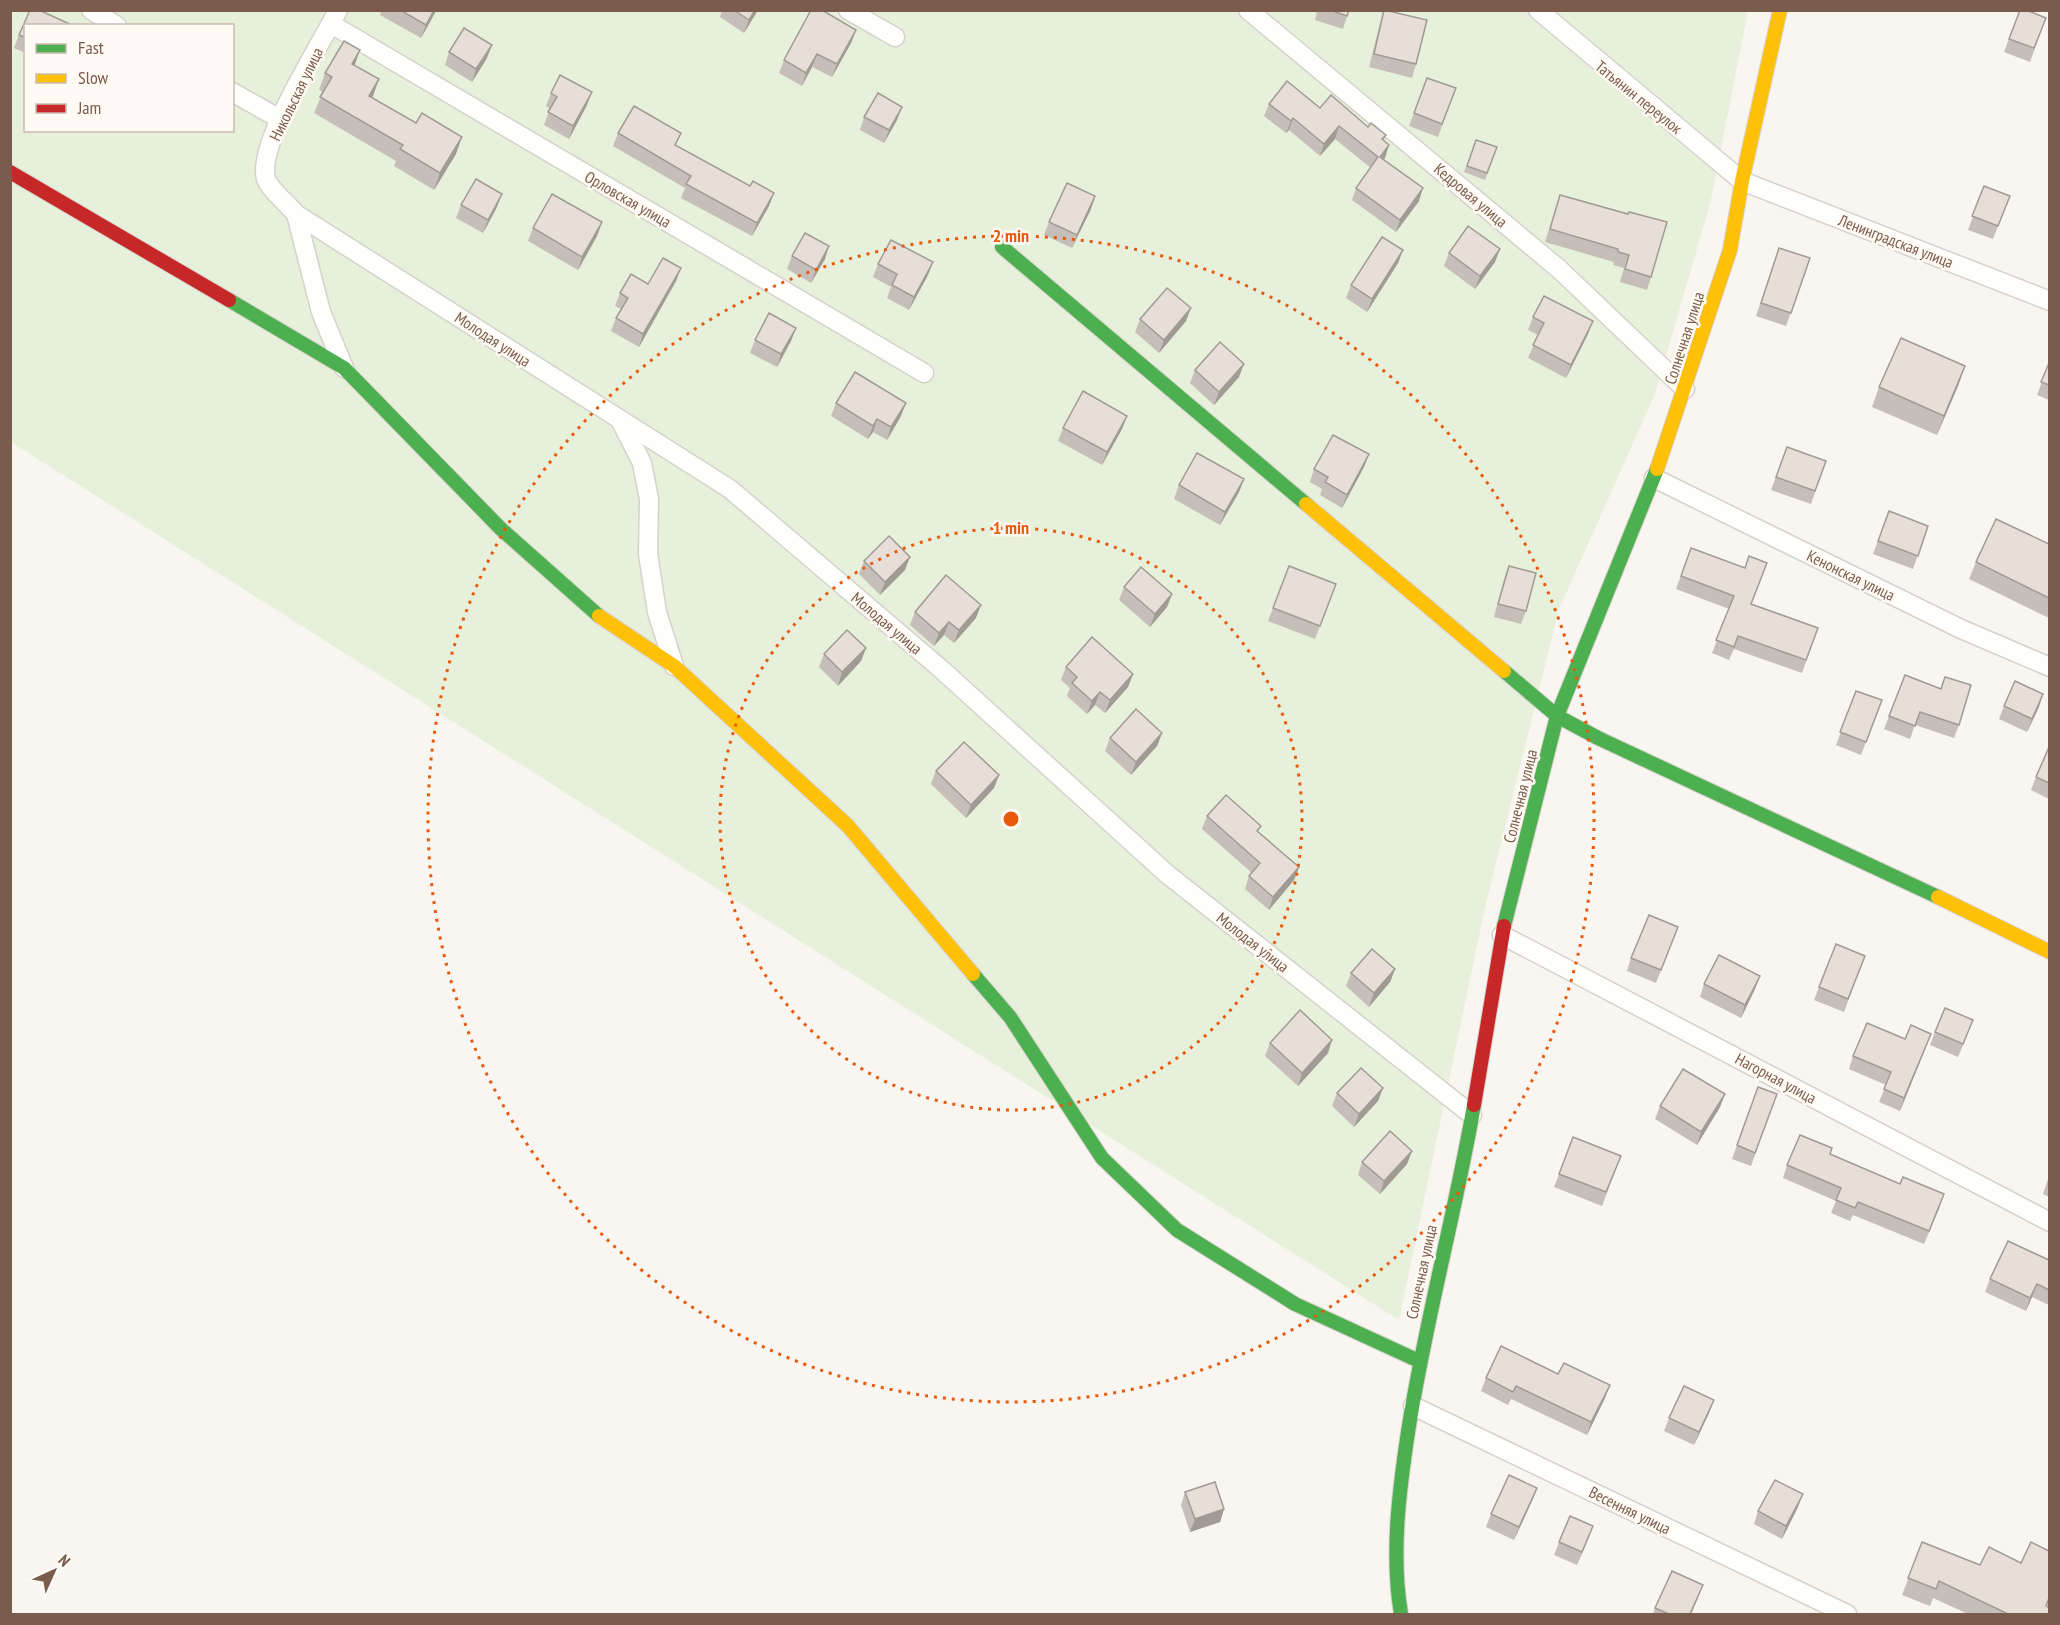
<svg xmlns="http://www.w3.org/2000/svg" width="2060" height="1625" font-family="'PT Sans Narrow',sans-serif">
	<rect width="100%" height="100%" fill="#f9f5f0"/>
	<path fill="#e7f0db" fill-rule="evenodd" d="M10,11H1748L1710,204L1655,394L1559,609L1484,912L1399,1320L11,442ZM26,26H232V130H26Z"/>
	<g fill="none" stroke-linecap="round" stroke-linejoin="round">
		<g stroke="#d7d1cb" stroke-width="21">
			<g id="street">
				<path d="M91,10L117,26"/>
				<path d="M338,10C321,45 256,144 266,179C270,190 288,204 296,214L730,489L941,669L1167,874L1472,1115"/>
				<path d="M848,10L895,37"/>
				<path d="M1248,10L1559,269L1685,389"/>
				<path d="M1538,10L1742,181L2050,301"/>
				<path d="M331,24L924,373"/>
				<path d="M232,92L280,119"/>
				<path d="M296,214L321,312L344,368"/>
				<path d="M621,422L642,463L649,499L648,554L657,612L674,666"/>
				<path d="M1654,478L1961,629L2050,667"/>
				<path d="M1502,935L2050,1222"/>
				<path d="M1413,1406L1847,1614"/>
			</g>
		</g>
		<g stroke="#d9d2cb" stroke-width="16">
			<g id="fast">
				<path d="M1002,247L1306,504"/>
				<path d="M229,300L344,368L501,529L599,616"/>
				<path d="M1504,671L1557,716L1598,738L1938,897"/>
				<path d="M1504,926L1557,716L1657,469"/>
				<path d="M973,974L1010,1017L1102,1158L1177,1230L1295,1304L1419,1361"/>
				<path d="M1401,1614C1391,1554 1399,1492 1408,1432C1425,1322 1455,1215 1474,1105"/>
			</g>
		</g>
		<g stroke="#d9d2cb" stroke-width="16">
			<g id="slow">
				<path d="M1657,469L1730,250L1742,181L1780,10"/>
				<path d="M1306,504L1504,671"/>
				<path d="M599,616L674,666L848,826L973,974"/>
				<path d="M1938,897L2050,952"/>
			</g>
		</g>
		<g stroke="#d9d2cb" stroke-width="16">
			<g id="jam">
				<path d="M10,172L229,300"/>
				<path d="M1474,1105L1504,926"/>
			</g>
		</g>
		<use href="#street" stroke="#fefefd" stroke-width="18"/>
		<use href="#fast" stroke="#4caf50" stroke-width="14"/>
		<use href="#slow" stroke="#ffc107" stroke-width="14"/>
		<use href="#jam" stroke="#c62828" stroke-width="14"/>
	</g>
	<g fill="#c6bfb9">
		<path d="M382,10H436L421,38L380,15Z"/>
		<path d="M722,10H758L744,33L720,17Z"/>
		<path d="M1310,10H1349L1343,29L1315,20L1317,13Z"/>
		<path d="M1384,10L1416,64L1412,78L1369,67L1380,23Z"/>
		<path d="M2020,10L2046,18L2030,62L2004,52Z"/>
		<path d="M26,26V53L14,48L19,35Z"/>
		<path d="M856,30L851,43L832,77L812,67L802,86L779,73L784,60Z"/>
		<path d="M360,50L354,65L372,98L456,154L434,190L394,166L396,161L314,113L323,92L319,90L325,73Z"/>
		<path d="M449,52L487,58L472,82L445,65Z"/>
		<path d="M1427,78L1456,88L1438,137L1409,126Z"/>
		<path d="M551,93L587,105L569,139L544,125L550,109L546,106Z"/>
		<path d="M1269,104L1320,108L1386,135L1384,140L1389,145L1383,160L1419,201L1396,232L1352,200L1356,188L1371,168L1335,139L1320,156L1289,130L1286,133L1264,116Z"/>
		<path d="M902,107L897,120L884,143L860,130L864,117Z"/>
		<path d="M618,133L677,146L769,206L752,236L681,198L685,188L613,146Z"/>
		<path d="M1476,140L1497,147L1485,180L1464,172Z"/>
		<path d="M1984,186L2010,196L1993,239L1968,230Z"/>
		<path d="M1560,195L1628,214L1651,277L1647,290L1620,282L1624,268L1613,265L1614,262L1545,242Z"/>
		<path d="M1095,196L1091,209L1072,248L1044,235L1049,222Z"/>
		<path d="M461,205L497,207L483,233L456,218Z"/>
		<path d="M602,222L597,236L578,270L528,241L533,228Z"/>
		<path d="M1779,248L1810,258L1786,326L1756,316Z"/>
		<path d="M1403,250L1398,263L1367,312L1346,298L1351,285Z"/>
		<path d="M1449,253L1495,262L1475,289L1444,266Z"/>
		<path d="M792,256L825,259L811,283L787,269Z"/>
		<path d="M878,264L928,275L909,310L887,298L891,287L873,277Z"/>
		<path d="M681,268L676,281L639,347L611,331L616,318L621,309L615,306L620,293L648,284Z"/>
		<path d="M1533,317L1588,334L1566,378L1528,358L1538,335L1528,330Z"/>
		<path d="M1140,319L1186,321L1159,353L1135,332Z"/>
		<path d="M796,328L791,341L777,367L750,353L755,340Z"/>
		<path d="M2049,363V400L2037,395Z"/>
		<path d="M1965,366L1958,386L1937,435L1872,407L1879,387Z"/>
		<path d="M1195,370L1239,377L1214,405L1190,383Z"/>
		<path d="M836,403L901,416L887,440L873,432L868,439L831,416Z"/>
		<path d="M1127,416L1122,429L1102,465L1058,441L1063,428Z"/>
		<path d="M1787,447L1826,461L1811,504L1771,490Z"/>
		<path d="M1369,454L1364,467L1342,508L1320,495L1322,489L1310,482L1314,469Z"/>
		<path d="M1244,479L1239,492L1220,525L1174,499L1179,485Z"/>
		<path d="M1889,511L1928,526L1913,569L1873,554Z"/>
		<path d="M2049,544V618L1969,579L1976,562Z"/>
		<path d="M1691,548L1751,604L1818,628L1802,673L1734,649L1729,660L1712,653L1729,609L1676,589Z"/>
		<path d="M864,561L905,570L880,595L859,574Z"/>
		<path d="M1289,566L1336,584L1315,639L1268,621Z"/>
		<path d="M1509,566L1526,611L1521,624L1494,617L1504,579Z"/>
		<path d="M1124,587L1172,594L1167,607L1150,627L1119,600Z"/>
		<path d="M915,612L976,618L954,643L944,635L934,646L910,625Z"/>
		<path d="M866,648L861,661L838,686L819,667L824,654Z"/>
		<path d="M1066,667L1133,674L1128,687L1105,713L1095,705L1087,714L1067,696L1070,688L1061,680Z"/>
		<path d="M1905,675L1940,689L1945,677L1959,725L1954,738L1915,725L1910,739L1884,729Z"/>
		<path d="M1856,691L1882,700L1861,755L1836,745Z"/>
		<path d="M2004,706L2039,707L2027,732L1999,719Z"/>
		<path d="M1162,733L1157,746L1131,775L1105,751L1110,738Z"/>
		<path d="M2049,747V799L2031,790L2036,777Z"/>
		<path d="M936,771L999,775L994,788L966,818L931,784Z"/>
		<path d="M1207,816L1258,832L1299,867L1294,880L1269,910L1245,889L1249,876L1252,873L1202,829Z"/>
		<path d="M1678,927L1656,983L1627,971L1631,958Z"/>
		<path d="M1865,956L1844,1012L1814,1000L1819,987Z"/>
		<path d="M1395,969L1390,982L1369,1007L1346,986L1351,973Z"/>
		<path d="M1760,976L1755,989L1741,1018L1700,997L1704,984Z"/>
		<path d="M1935,1032L1968,1033L1958,1057L1930,1045Z"/>
		<path d="M1905,1039L1926,1047L1900,1111L1879,1102L1886,1085L1849,1069L1853,1056Z"/>
		<path d="M1270,1043L1328,1053L1298,1086L1265,1056Z"/>
		<path d="M1758,1087L1777,1094L1751,1166L1732,1159Z"/>
		<path d="M1383,1088L1378,1101L1354,1127L1332,1106L1337,1093Z"/>
		<path d="M1725,1094L1720,1107L1697,1145L1655,1119L1660,1106Z"/>
		<path d="M1412,1151L1407,1164L1380,1194L1358,1175L1362,1162Z"/>
		<path d="M1830,1154L1940,1207L1924,1244L1853,1215L1850,1221L1831,1213L1836,1201L1783,1178L1787,1165Z"/>
		<path d="M1621,1156L1602,1206L1554,1187L1559,1174Z"/>
		<path d="M2049,1176V1197L2043,1194Z"/>
		<path d="M2049,1260V1305L2032,1297L2026,1311L1985,1292L1990,1279Z"/>
		<path d="M1558,1374L1610,1385L1605,1398L1587,1435L1511,1399L1508,1405L1481,1391L1486,1378Z"/>
		<path d="M1709,1413L1694,1445L1664,1431L1669,1418Z"/>
		<path d="M1185,1492L1224,1509L1220,1522L1190,1532L1181,1505Z"/>
		<path d="M1532,1501L1514,1540L1486,1527L1491,1514Z"/>
		<path d="M1798,1507L1782,1539L1754,1524L1758,1511Z"/>
		<path d="M1588,1539L1577,1565L1554,1555L1559,1542Z"/>
		<path d="M1922,1542L1980,1565L2021,1563L2049,1551V1602L2047,1607L2049,1614H1968L1933,1598L1930,1606L1902,1595Z"/>
		<path d="M1698,1598L1691,1614H1653L1655,1608Z"/>
	</g>
	<g fill="#a19b96">
		<path d="M434,10H436L435,13L421,38L426,25Z"/>
		<path d="M755,10H758L744,33L749,20Z"/>
		<path d="M856,30L851,43L832,77L837,64Z"/>
		<path d="M492,45L487,58L472,82L476,69Z"/>
		<path d="M360,50L354,67L352,64Z"/>
		<path d="M817,54L812,67L802,86L806,73Z"/>
		<path d="M379,79L373,96L363,113L369,96Z"/>
		<path d="M592,92L587,105L569,139L573,126Z"/>
		<path d="M902,107L897,120L884,143L889,130Z"/>
		<path d="M1293,118L1289,130L1286,133L1291,121Z"/>
		<path d="M1339,126L1335,139L1320,156L1324,144Z"/>
		<path d="M462,137L456,154L434,190L440,173Z"/>
		<path d="M1389,145L1385,158L1375,169L1380,157Z"/>
		<path d="M1423,188L1419,201L1396,232L1400,220Z"/>
		<path d="M774,193L769,206L752,236L757,223Z"/>
		<path d="M502,194L497,207L483,233L488,220Z"/>
		<path d="M1095,196L1091,209L1072,248L1077,235Z"/>
		<path d="M602,222L597,236L578,270L582,257Z"/>
		<path d="M829,246L825,259L811,283L816,270Z"/>
		<path d="M1500,249L1495,262L1475,289L1480,276Z"/>
		<path d="M1403,250L1398,263L1367,312L1372,299Z"/>
		<path d="M933,262L928,275L909,310L914,297Z"/>
		<path d="M681,268L676,281L639,347L643,334Z"/>
		<path d="M1191,308L1186,321L1159,353L1164,340Z"/>
		<path d="M1593,321L1588,334L1566,378L1571,365Z"/>
		<path d="M796,328L791,341L777,367L781,354Z"/>
		<path d="M1244,364L1239,377L1214,405L1219,392Z"/>
		<path d="M1965,366L1958,386L1937,435L1944,416Z"/>
		<path d="M906,403L901,416L887,440L891,427Z"/>
		<path d="M1127,416L1122,429L1102,465L1107,452Z"/>
		<path d="M877,419L873,432L868,439L873,426Z"/>
		<path d="M1369,454L1364,467L1342,508L1347,495Z"/>
		<path d="M1244,479L1239,492L1220,525L1225,512Z"/>
		<path d="M910,557L905,570L880,595L885,582Z"/>
		<path d="M1172,594L1167,607L1150,627L1155,614Z"/>
		<path d="M981,605L976,618L954,643L959,630Z"/>
		<path d="M949,622L944,635L934,646L939,633Z"/>
		<path d="M866,648L861,661L838,686L842,672Z"/>
		<path d="M1133,674L1128,687L1105,713L1110,700Z"/>
		<path d="M1100,692L1095,705L1087,714L1092,701Z"/>
		<path d="M2043,694L2039,707L2027,732L2032,719Z"/>
		<path d="M1162,733L1157,746L1131,775L1136,762Z"/>
		<path d="M999,775L994,788L966,818L971,805Z"/>
		<path d="M1299,867L1294,880L1269,910L1273,897Z"/>
		<path d="M1395,969L1390,982L1369,1007L1374,993Z"/>
		<path d="M1760,976L1755,989L1741,1018L1745,1005Z"/>
		<path d="M1931,1034L1926,1047L1900,1111L1904,1098Z"/>
		<path d="M1332,1040L1328,1053L1298,1086L1302,1073Z"/>
		<path d="M1383,1088L1378,1101L1354,1127L1359,1114Z"/>
		<path d="M1725,1094L1720,1107L1697,1145L1701,1132Z"/>
		<path d="M1412,1151L1407,1164L1380,1194L1384,1181Z"/>
		<path d="M2037,1284L2032,1297L2026,1311L2030,1298Z"/>
		<path d="M1610,1385L1605,1398L1587,1435L1591,1422Z"/>
		<path d="M1714,1400L1709,1413L1694,1445L1699,1432Z"/>
		<path d="M1537,1488L1532,1501L1514,1540L1519,1527Z"/>
		<path d="M1803,1494L1798,1507L1782,1539L1786,1526Z"/>
		<path d="M1224,1509L1220,1522L1190,1532L1195,1519Z"/>
		<path d="M1593,1526L1588,1539L1577,1565L1582,1552Z"/>
		<path d="M1703,1585L1691,1614H1690Z"/>
	</g>
	<g fill="#e6ded7" stroke="#a19b96" stroke-width="1.5">
		<path d="M30,10H39L74,26H26V38L19,35Z"/>
		<path d="M400,10H434L426,25Z"/>
		<path d="M734,10H755L749,20Z"/>
		<path d="M811,10H822L856,30L837,64L817,54L806,73L784,60Z"/>
		<path d="M1330,10H1349L1347,16Z"/>
		<path d="M1384,10L1427,20L1416,64L1374,54Z"/>
		<path d="M2020,10H2026L2046,18L2034,48L2009,39Z"/>
		<path d="M464,28L492,45L476,69L449,52Z"/>
		<path d="M344,41L360,50L352,64L379,79L369,96L416,123L422,113L462,137L440,173L400,149L403,145L320,97L332,77L325,73Z"/>
		<path d="M560,75L592,92L573,126L548,112L557,97L551,93Z"/>
		<path d="M1427,78L1456,88L1442,124L1414,113Z"/>
		<path d="M1287,81L1320,108L1331,95L1368,127L1371,123L1386,135L1382,139L1389,145L1380,157L1423,188L1400,220L1356,188L1378,157L1339,126L1324,144L1293,118L1291,121L1269,104Z"/>
		<path d="M878,93L902,107L889,130L864,117Z"/>
		<path d="M634,106L681,133L675,145L750,186L753,181L774,193L757,223L686,184L691,176L618,133Z"/>
		<path d="M1476,140L1497,147L1487,173L1467,166Z"/>
		<path d="M476,179L502,194L488,220L461,205Z"/>
		<path d="M1067,183L1095,196L1077,235L1049,222Z"/>
		<path d="M1984,186L2010,196L1998,226L1972,216Z"/>
		<path d="M552,194L602,222L582,257L533,228Z"/>
		<path d="M1560,195L1628,214L1629,212L1667,222L1651,277L1625,269L1629,255L1618,252V249L1550,229Z"/>
		<path d="M1468,226L1500,249L1480,276L1449,253Z"/>
		<path d="M805,233L829,246L816,270L792,256Z"/>
		<path d="M1382,237L1403,250L1372,299L1351,285Z"/>
		<path d="M891,240L933,262L914,297L892,285L897,274L878,264Z"/>
		<path d="M1779,248L1810,258L1791,313L1761,303Z"/>
		<path d="M663,258L681,268L643,334L616,318L628,298L620,293L631,274L648,284Z"/>
		<path d="M1167,288L1191,308L1164,340L1140,319Z"/>
		<path d="M1544,296L1593,321L1571,365L1533,345L1544,323L1533,317Z"/>
		<path d="M769,313L796,328L781,354L755,340Z"/>
		<path d="M1901,338L1965,366L1944,416L1879,387Z"/>
		<path d="M1220,342L1244,364L1219,392L1195,370Z"/>
		<path d="M2049,363V385L2041,382Z"/>
		<path d="M855,372L906,403L891,427L877,419L873,426L836,403Z"/>
		<path d="M1083,391L1127,416L1107,452L1063,428Z"/>
		<path d="M1333,435L1369,454L1347,495L1325,482L1328,477L1314,469Z"/>
		<path d="M1787,447L1826,461L1815,491L1776,477Z"/>
		<path d="M1197,453L1244,479L1225,512L1179,485Z"/>
		<path d="M1889,511L1928,526L1918,556L1878,541Z"/>
		<path d="M1996,519L2049,544V598L1976,562Z"/>
		<path d="M889,536L910,557L885,582L864,561Z"/>
		<path d="M1691,548L1745,568L1749,556L1767,563L1751,604L1818,628L1806,660L1738,636L1734,647L1716,640L1734,596L1681,576Z"/>
		<path d="M1289,566L1336,584L1320,626L1273,608Z"/>
		<path d="M1509,566L1536,573L1526,611L1498,604Z"/>
		<path d="M1141,567L1172,594L1155,614L1124,587Z"/>
		<path d="M946,575L981,605L959,630L949,622L939,633L915,612Z"/>
		<path d="M847,630L866,648L842,672L824,654Z"/>
		<path d="M1092,637L1133,674L1110,700L1100,692L1092,701L1072,683L1077,677L1066,667Z"/>
		<path d="M1905,675L1941,689L1945,677L1971,685L1959,725L1920,712L1915,726L1889,716Z"/>
		<path d="M2015,681L2043,694L2032,719L2004,706Z"/>
		<path d="M1856,691L1882,700L1866,742L1840,732Z"/>
		<path d="M1136,709L1162,733L1136,762L1110,738Z"/>
		<path d="M964,742L999,775L971,805L936,771Z"/>
		<path d="M2049,747V783L2036,777Z"/>
		<path d="M1226,795L1261,826L1257,831L1299,867L1273,897L1249,876L1260,863L1207,816Z"/>
		<path d="M1649,915L1678,927L1661,970L1631,958Z"/>
		<path d="M1836,944L1865,956L1848,999L1819,987Z"/>
		<path d="M1372,949L1395,969L1374,993L1351,973Z"/>
		<path d="M1719,955L1760,976L1745,1005L1704,984Z"/>
		<path d="M1945,1008L1973,1020L1963,1044L1935,1032Z"/>
		<path d="M1300,1010L1332,1040L1302,1073L1270,1043Z"/>
		<path d="M1867,1023L1905,1039L1911,1025L1931,1034L1904,1098L1884,1089L1891,1072L1853,1056Z"/>
		<path d="M1361,1068L1383,1088L1359,1114L1337,1093Z"/>
		<path d="M1683,1069L1725,1094L1701,1132L1660,1106Z"/>
		<path d="M1758,1087L1777,1094L1755,1153L1737,1145Z"/>
		<path d="M1390,1131L1412,1151L1384,1181L1362,1162Z"/>
		<path d="M1800,1135L1832,1148L1830,1154L1900,1184L1903,1177L1944,1194L1929,1231L1858,1202L1855,1208L1836,1200L1841,1188L1787,1165Z"/>
		<path d="M1573,1137L1621,1156L1606,1192L1559,1174Z"/>
		<path d="M2008,1241L2049,1260V1290L2037,1284L2030,1298L1990,1279Z"/>
		<path d="M1501,1346L1558,1374L1564,1363L1610,1385L1591,1422L1516,1386L1513,1392L1486,1378Z"/>
		<path d="M1684,1386L1714,1400L1699,1432L1669,1418Z"/>
		<path d="M1509,1475L1537,1488L1519,1527L1491,1514Z"/>
		<path d="M1775,1480L1803,1494L1786,1526L1758,1511Z"/>
		<path d="M1215,1482L1224,1509L1195,1519L1185,1492Z"/>
		<path d="M1570,1516L1593,1526L1582,1552L1559,1542Z"/>
		<path d="M1922,1542L1980,1565L1989,1547L2021,1563L2031,1542L2049,1551V1598L2046,1606L2049,1608V1614H2008L1939,1581L1936,1589L1908,1578Z"/>
		<path d="M1672,1571L1703,1585L1690,1614H1669L1655,1608Z"/>
	</g>
	<g fill="none" stroke="#e8590c" stroke-width="3" stroke-dasharray="3 6">
		<circle cx="1011" cy="819" r="291"/>
		<circle cx="1011" cy="819" r="583"/>
	</g>
	<g text-anchor="middle" dominant-baseline="central" stroke-width="5" stroke-linejoin="round" paint-order="stroke">
		<g font-size="16" fill="#7a5c4d" stroke="#fffaf3">
			<text transform="translate(296 94) rotate(-64)">Никольская улица</text>
			<text transform="translate(1639 97) rotate(39)">Татьянин переулок</text>
			<text transform="translate(1471 195) rotate(40)">Кедровая улица</text>
			<text transform="translate(628 199) rotate(30)">Орловская улица</text>
			<text transform="translate(1896 241) rotate(21)">Ленинградская улица</text>
			<text transform="translate(1684 338) rotate(-72)">Солнечная улица</text>
			<text transform="translate(493 339) rotate(33)">Молодая улица</text>
			<text transform="translate(1851 575) rotate(26)">Кенонская улица</text>
			<text transform="translate(887 623) rotate(40)">Молодая улица</text>
			<text transform="translate(1520 796) rotate(-76)">Солнечная улица</text>
			<text transform="translate(1253 942) rotate(38)">Молодая улица</text>
			<text transform="translate(1776 1078) rotate(28)">Нагорная улица</text>
			<text transform="translate(1421 1272) rotate(-78)">Солнечная улица</text>
			<text transform="translate(1630 1510) rotate(26)">Весенняя улица</text>
		</g>
	</g>
	<circle cx="1011" cy="819" r="9" fill="#e8590c" stroke="#fffaf3" stroke-width="3"/>
	<g font-size="18" text-anchor="middle" font-weight="bold" fill="#e8590c" stroke="#fffaf3" stroke-width="5" stroke-linejoin="round" paint-order="stroke">
		<text x="1011" y="242">2 min</text>
		<text x="1011" y="534">1 min</text>
	</g>
	<rect width="2060" height="1625" fill="none" stroke="#7a5c4d" stroke-width="24"/>
	<rect x="24" y="24" width="210" height="108" fill="#fffaf3" stroke="#cabbb1" stroke-width="1.5"/>
	<rect x="36" y="44" width="30" height="9" fill="#4caf50" stroke="#cabbb1" stroke-width="1.5"/>
	<text x="78" y="54" font-size="18" fill="#7a5c4d">Fast</text>
	<rect x="36" y="74" width="30" height="9" fill="#ffc107" stroke="#cabbb1" stroke-width="1.5"/>
	<text x="78" y="84" font-size="18" fill="#7a5c4d">Slow</text>
	<rect x="36" y="104" width="30" height="9" fill="#c62828" stroke="#cabbb1" stroke-width="1.5"/>
	<text x="78" y="114" font-size="18" fill="#7a5c4d">Jam</text>
	<g transform="translate(54 1571) rotate(45)" stroke="#fffaf3" stroke-width="4.5" paint-order="stroke">
	<path d="M0-4.5L10 22L0 15L-10 22Z" fill="#7a5c4d"/>
	<text y="-9" font-size="16" font-weight="bold" text-anchor="middle" fill="#7a5c4d">N</text>
	</g>
</svg>
